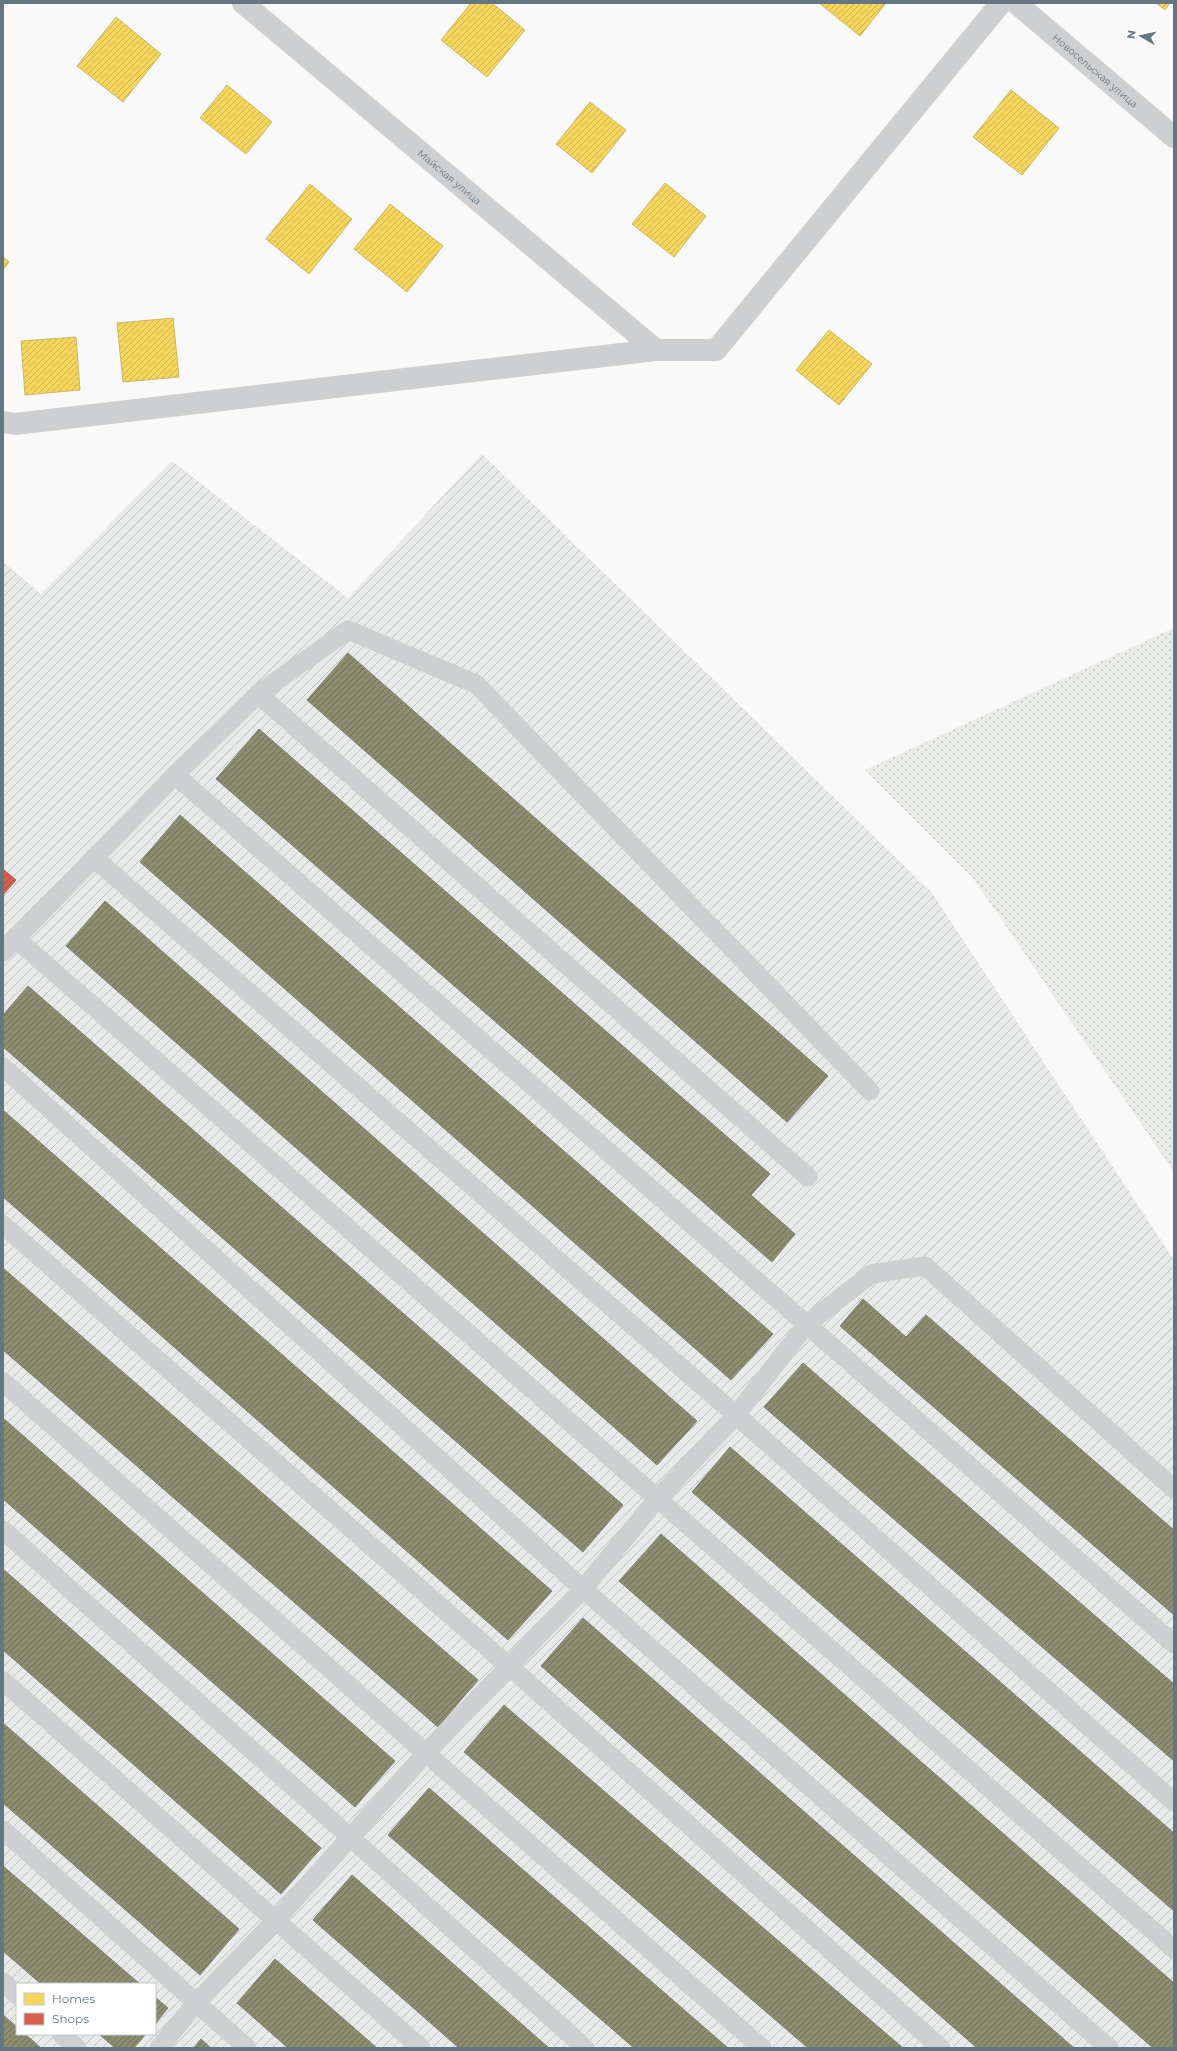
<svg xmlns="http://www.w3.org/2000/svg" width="1177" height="2051" font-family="Montserrat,sans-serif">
	<defs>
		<pattern id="industrial-furrows" width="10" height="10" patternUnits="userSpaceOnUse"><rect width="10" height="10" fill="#e8e9e9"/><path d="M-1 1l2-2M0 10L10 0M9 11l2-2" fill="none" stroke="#c0c1c2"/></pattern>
		<pattern id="grass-dots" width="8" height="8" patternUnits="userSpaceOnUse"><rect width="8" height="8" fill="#e8ebe6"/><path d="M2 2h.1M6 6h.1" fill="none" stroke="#c0c3c0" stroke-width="1.8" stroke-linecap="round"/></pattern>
		<pattern id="homes-hatch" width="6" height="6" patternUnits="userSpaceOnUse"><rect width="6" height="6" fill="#f6d55c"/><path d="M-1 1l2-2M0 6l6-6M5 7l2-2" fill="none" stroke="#cbb151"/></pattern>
		<pattern id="shops-hatch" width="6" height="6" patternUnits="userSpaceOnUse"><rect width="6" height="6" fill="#d6604d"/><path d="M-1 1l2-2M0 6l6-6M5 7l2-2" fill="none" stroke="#a85144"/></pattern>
		<pattern id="industry-hatch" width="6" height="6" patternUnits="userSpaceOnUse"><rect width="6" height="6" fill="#8c8c6e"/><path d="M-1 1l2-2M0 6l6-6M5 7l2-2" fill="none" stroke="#70725c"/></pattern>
	</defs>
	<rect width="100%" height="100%" fill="#f9f9f9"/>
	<path fill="url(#industrial-furrows)" fill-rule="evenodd" d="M482,454L932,893L1174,1260V2048H3V562L41,594L172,461L348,598ZM17,1984H155V2034H17Z"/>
	<path fill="url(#grass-dots)" d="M1174,628V1172L973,878L865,770Z"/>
	<g fill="url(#homes-hatch)" stroke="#cab868">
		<path d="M471,3H492L525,30L487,77L441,40Z"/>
		<path d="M819,3H886L860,36Z"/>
		<path d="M1156,3H1170L1165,10Z"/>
		<path d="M116,17L161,54L123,102L77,66Z"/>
		<path d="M227,85L272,122L246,154L200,118Z"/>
		<path d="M1011,90L1059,128L1022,175L973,137Z"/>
		<path d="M590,102L626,130L592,173L556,144Z"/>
		<path d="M665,183L706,216L674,257L632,224Z"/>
		<path d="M310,184L352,219L309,274L266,239Z"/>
		<path d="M390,204L443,246L407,292L354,249Z"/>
		<path d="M3,257L9,262L3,270Z"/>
		<path d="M173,318L179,377L123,382L117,323Z"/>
		<path d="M829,330L872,364L839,405L796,370Z"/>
		<path d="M76,337L80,390L25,395L21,341Z"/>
	</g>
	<path fill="url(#shops-hatch)" stroke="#b4675d" d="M3,869L16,880L3,895Z"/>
	<g fill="url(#industry-hatch)" stroke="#808574">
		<path d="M348,653L828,1076L787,1122L307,700Z"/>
		<path d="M259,729L770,1174L751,1195L795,1234L772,1262L216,779Z"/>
		<path d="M180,815L773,1334L731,1380L140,862Z"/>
		<path d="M105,901L697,1421L657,1465L66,946Z"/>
		<path d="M28,986L623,1505L583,1552L3,1047V1015Z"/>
		<path d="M3,1110L552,1591L508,1640L3,1197Z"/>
		<path d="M3,1268L478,1680L438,1727L3,1350Z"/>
		<path d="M863,1299L906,1337L926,1315L1174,1530V1615L840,1326Z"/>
		<path d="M803,1363L1174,1684V1761L764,1407Z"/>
		<path d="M3,1418L395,1761L355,1807L3,1499Z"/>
		<path d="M730,1447L1174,1833V1911L692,1492Z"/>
		<path d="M661,1534L1174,1983V2048H1153L619,1581Z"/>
		<path d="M3,1569L321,1848L281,1894L3,1650Z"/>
		<path d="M583,1618L1074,2048H977L541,1666Z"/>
		<path d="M504,1705L903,2048H808L464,1752Z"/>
		<path d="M3,1723L239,1929L200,1975L3,1803Z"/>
		<path d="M429,1788L728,2048H634L388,1835Z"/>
		<path d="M3,1866L140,1984H41L3,1951Z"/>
		<path d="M352,1875L549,2048H459L313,1920Z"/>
		<path d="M275,1959L377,2048H288L237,2003Z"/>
		<path d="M155,1997L168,2008L155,2024Z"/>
		<path d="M3,2015L17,2027V2034H25L41,2048H3Z"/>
		<path d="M99,2034H146L134,2048H115Z"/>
		<path d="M201,2039L211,2048H194Z"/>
	</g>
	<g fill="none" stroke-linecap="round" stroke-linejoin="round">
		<g stroke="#cecfd0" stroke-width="19">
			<path d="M258,694L808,1177"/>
			<path d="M175,775L1174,1644"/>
			<path d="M94,858L736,1415L1174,1802"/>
			<path d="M15,938L1174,1949"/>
			<path d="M3,952L175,775L258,694L348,630L476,684L870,1091"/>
			<path d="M3,1067L583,1589L1109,2048"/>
			<path d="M3,1225L510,1667L941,2048"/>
			<path d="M3,1382L762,2048"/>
			<path d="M3,1530L350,1837L585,2048"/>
			<path d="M3,1681L421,2048"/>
			<path d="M3,1830L247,2048"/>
			<path d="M3,1982L17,1995"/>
			<path d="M61,2034L77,2048"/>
			<path d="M159,2048L196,2003L276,1920L425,1754L583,1589L658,1498L736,1415L807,1324L871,1274L925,1266L1174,1489"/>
		</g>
		<g stroke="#cecfd0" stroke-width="22">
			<path id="s1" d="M243,3L656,350"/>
			<path id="s2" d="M1016,3L1174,137"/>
			<path d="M3,422L15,424L656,350H716L1001,3"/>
		</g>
	</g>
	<g text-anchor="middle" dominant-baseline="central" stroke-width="4" stroke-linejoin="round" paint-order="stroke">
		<g font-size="10" fill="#657683" stroke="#fff">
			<text stroke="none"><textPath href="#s2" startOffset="104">Новосельская улица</textPath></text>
			<text stroke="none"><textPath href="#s1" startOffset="270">Майская улица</textPath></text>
		</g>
	</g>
	<rect width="1177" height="2051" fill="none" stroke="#657683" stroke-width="8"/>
	<rect x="16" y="1983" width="140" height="52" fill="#ffffff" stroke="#c1c8cd"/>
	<rect x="24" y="1993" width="20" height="12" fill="#f6d55c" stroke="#c1c8cd"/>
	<text x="52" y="2003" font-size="12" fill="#657683">Homes</text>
	<rect x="24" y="2013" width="20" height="12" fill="#d6604d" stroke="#c1c8cd"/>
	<text x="52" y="2023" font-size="12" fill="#657683">Shops</text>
	<g transform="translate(1141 36) rotate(279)" stroke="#ffffff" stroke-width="3" paint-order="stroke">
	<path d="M0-3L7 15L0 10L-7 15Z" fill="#657683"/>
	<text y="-6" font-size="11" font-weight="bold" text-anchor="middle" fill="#657683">N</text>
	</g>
</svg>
